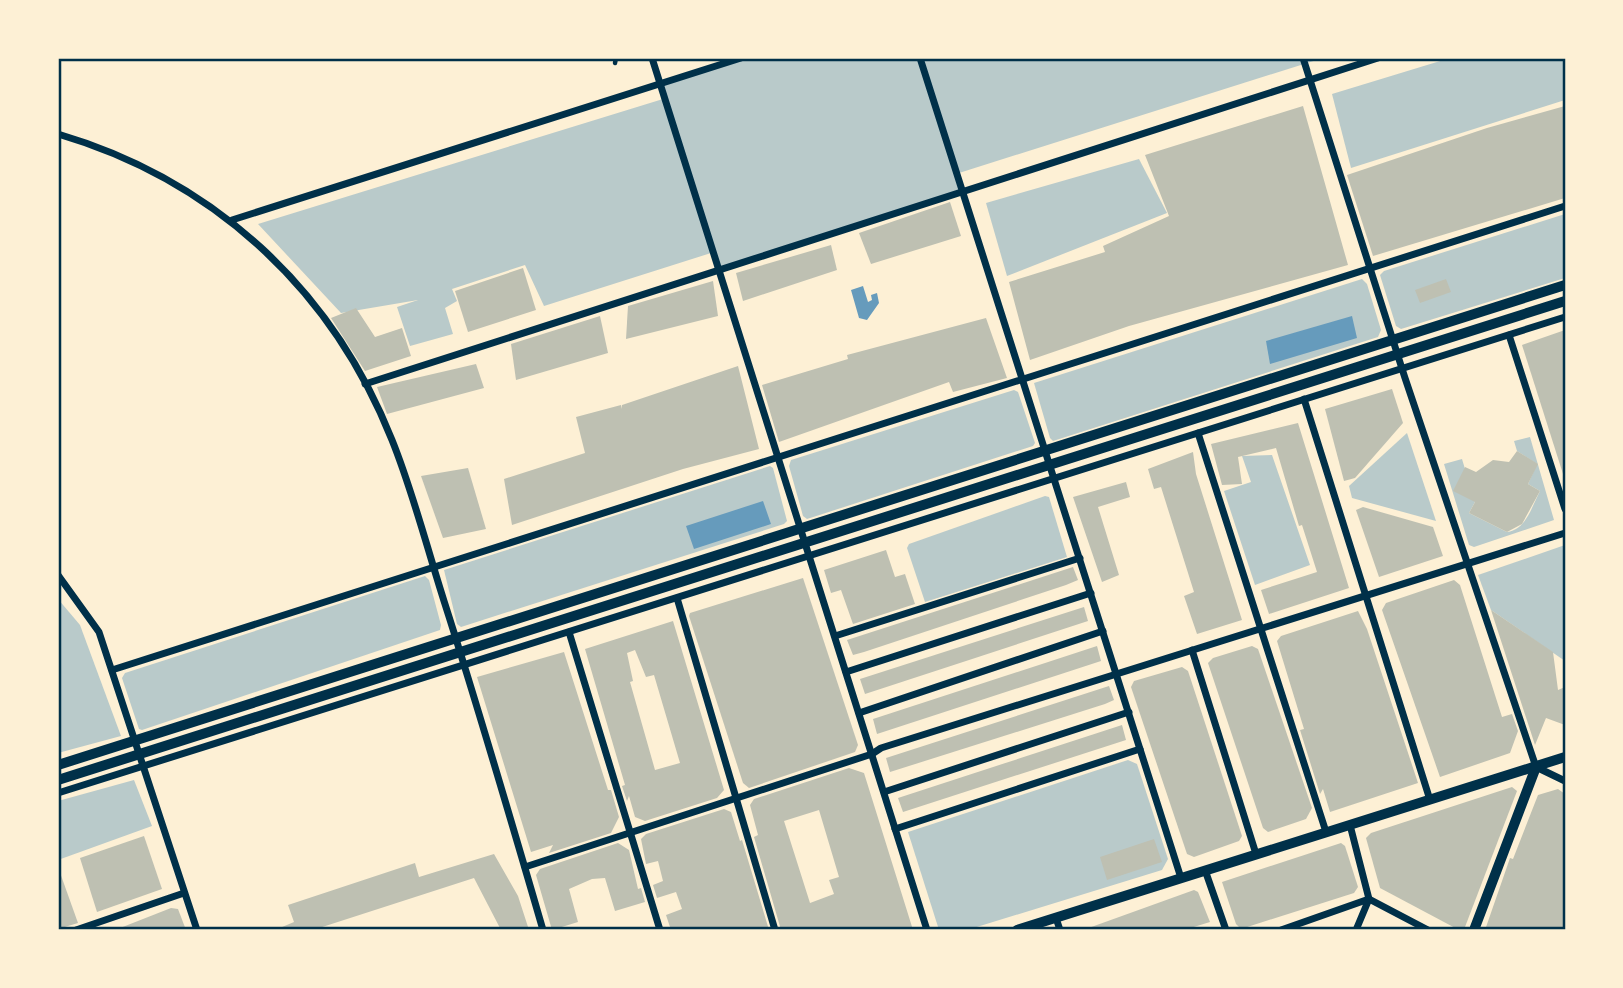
<svg xmlns="http://www.w3.org/2000/svg" width="1623" height="988" font-family="Raleway,sans-serif">
	<rect width="100%" height="100%" fill="#fdf0d5"/>
	<g fill="#b9caca">
		<path d="M741,58H1323L959,173L965,193L718,272L711,253L544,306L525,265L452,289L457,301L445,308L453,334L410,346L397,307L418,300L341,313L258,224L663,99L659,84Z"/>
		<path d="M1450,58H1565V100L1351,168L1332,94Z"/>
		<path d="M1139,159L1167,213L1007,276L986,203Z"/>
		<path d="M1565,214V278L1401,329L1396,326L1380,275L1384,271Z"/>
		<path d="M1362,279L1367,284L1381,330L1378,337L1053,441L1050,438L1034,383Z"/>
		<path d="M1014,390L1018,392L1035,443L1033,446L807,519L803,516L789,466L791,460Z"/>
		<path d="M1407,433L1436,521L1352,498L1349,486Z"/>
		<path d="M1530,437L1554,520L1474,547L1469,545L1444,464L1462,459L1475,502L1469,513L1507,532C1526,530 1532,506 1540,491L1528,484L1537,464L1517,451L1514,441Z"/>
		<path d="M1272,455L1310,565L1255,585L1224,491L1251,482L1242,456Z"/>
		<path d="M770,466L773,468L787,521L784,524L461,627L457,624L444,570Z"/>
		<path d="M1045,496L1049,497L1067,557L925,602L907,548L909,544Z"/>
		<path d="M1565,545V661L1491,610L1478,575Z"/>
		<path d="M425,576L429,580L441,625L440,630L142,730L139,729L122,678L125,673Z"/>
		<path d="M58,599L80,625L121,736L58,753Z"/>
		<path d="M1128,760L1137,764L1168,859L1162,870L967,930H939L908,832Z"/>
		<path d="M134,780L152,826L58,860V801Z"/>
	</g>
	<g fill="#669bbc">
		<path d="M863,286L868,302L872,300L871,295L877,293L879,303L867,320L859,318L851,290Z"/>
		<path d="M1352,316L1357,338L1270,364L1266,341Z"/>
		<path d="M763,501L771,524L694,549L686,526Z"/>
	</g>
	<g fill="#bec0b2" fill-rule="evenodd">
		<path d="M1303,106L1348,265L1129,326L1030,360L1009,282L1105,252L1103,246L1169,216L1145,155Z"/>
		<path d="M1565,106V198L1373,256L1347,175L1487,128Z"/>
		<path d="M950,202L961,236L871,264L859,233Z"/>
		<path d="M831,245L837,270L743,301L736,273Z"/>
		<path d="M523,268L536,310L468,332L455,291Z"/>
		<path d="M1446,279L1451,292L1420,303L1415,290Z"/>
		<path d="M713,281L718,316L626,339L628,306Z"/>
		<path d="M356,308L375,337L402,328L411,356L365,371L331,318Z"/>
		<path d="M600,316L608,353L516,380L511,344Z"/>
		<path d="M986,318L1007,378L953,392L949,382L779,442L762,385L848,359L847,355Z"/>
		<path d="M1565,330V474H1563L1522,345Z"/>
		<path d="M476,364L484,388L387,414L377,387Z"/>
		<path d="M738,366L759,449L683,469L512,525L504,479L585,453L576,417L621,405V409L622,405Z"/>
		<path d="M1392,389L1403,423L1355,478L1344,481L1325,409Z"/>
		<path d="M1298,423L1349,588L1269,614L1261,590L1317,572L1302,525L1299,526L1276,448L1238,457L1242,484L1222,485L1211,444Z"/>
		<path d="M1517,451L1538,464L1528,484L1540,491L1522,524L1507,532L1469,513L1475,502L1453,491L1465,467L1476,472L1493,460L1509,462Z"/>
		<path d="M1193,452L1196,474L1242,620L1197,634L1184,596L1194,592L1161,487L1154,489L1148,469Z"/>
		<path d="M468,468L486,529L443,538L421,476Z"/>
		<path d="M1126,482L1130,497L1098,507L1119,575L1102,582L1073,497Z"/>
		<path d="M1363,507L1433,527L1443,556L1379,577L1356,510Z"/>
		<path d="M886,550L895,577L905,574L915,604L853,624L841,590L831,593L824,570Z"/>
		<path d="M1073,567L1078,580L1066,585L864,652L853,655L847,640Z"/>
		<path d="M803,578L858,745L855,752L749,788L743,783L689,616L690,613Z"/>
		<path d="M1454,580L1460,585L1502,717L1512,714L1518,731L1510,753L1440,777L1382,610L1386,603Z"/>
		<path d="M1084,607L1088,621L865,694L860,679Z"/>
		<path d="M1491,610L1553,652L1558,690L1565,687V725L1546,718L1535,745Z"/>
		<path d="M1358,611L1367,629L1418,783L1330,812L1323,789L1320,794L1300,730L1304,729L1277,641L1281,636Z"/>
		<path d="M673,621L724,790L717,798L645,821L635,817L629,796L627,801L622,786L625,785L585,649ZM635,650L646,677L654,675L680,763L655,770L630,682L633,681L627,653Z"/>
		<path d="M1097,646L1101,661L877,734L873,719Z"/>
		<path d="M1252,646L1258,649L1312,808L1306,819L1268,832L1263,828L1208,663L1213,658Z"/>
		<path d="M564,652L608,790H611L619,817L611,833L549,853L553,845L531,852L477,677Z"/>
		<path d="M1182,667L1188,671L1242,836L1239,841L1194,857L1187,854L1131,687L1134,681Z"/>
		<path d="M1109,686L1114,700L1105,704L890,772L886,758Z"/>
		<path d="M1122,725L1126,740L903,812L898,798Z"/>
		<path d="M849,768L864,773L913,930H781L754,837L758,835L750,805L754,799ZM819,810L839,877L829,880L834,894L810,903L784,821Z"/>
		<path d="M1512,787L1517,791L1465,927L1459,930L1380,888L1366,838L1371,833Z"/>
		<path d="M1558,789L1565,794V930H1485L1510,858L1513,859L1538,795Z"/>
		<path d="M724,809L731,812L740,841L742,840L769,930H671L666,915L682,909L676,892L657,898L653,885L663,881L658,861L646,864L641,839L646,834Z"/>
		<path d="M144,836L162,889L97,912L80,858Z"/>
		<path d="M1154,839L1162,862L1107,880L1100,857Z"/>
		<path d="M618,843L629,850L638,889L641,888L645,902L615,911L605,878L592,879L569,889L578,922L552,930L536,875L540,869Z"/>
		<path d="M1341,843L1345,846L1358,887L1354,893L1241,929L1236,924L1222,882Z"/>
		<path d="M494,854L518,896L529,930H501L474,878L313,930H275L294,922L288,905L415,863L419,877Z"/>
		<path d="M58,867L78,923L58,929Z"/>
		<path d="M1194,890L1198,892L1210,922L1184,930H1083Z"/>
		<path d="M171,908L178,909L186,930H115Z"/>
	</g>
	<g fill="none" stroke-linecap="round" stroke-linejoin="round">
		<path stroke="#003049" stroke-width="4.5" d="M615,63L616,58"/>
		<g stroke="#003049" stroke-width="7">
			<path d="M652,58L927,930"/>
			<path d="M920,58L1181,878"/>
			<path d="M1303,58L1405,378L1536,767L1565,781"/>
			<path d="M58,134C214,180 332,289 392,440C413,492 427,548 444,601C479,710 511,820 543,930"/>
			<path d="M232,220L741,58"/>
			<path d="M1509,335L1565,509"/>
			<path d="M365,384L1378,58"/>
			<path d="M1304,399L1430,800"/>
			<path d="M1198,433L1326,832"/>
			<path d="M58,575L99,632L197,930"/>
			<path d="M677,598L775,930"/>
			<path d="M569,632L660,930"/>
			<path d="M835,636L1080,558"/>
			<path d="M1192,650L1256,854"/>
			<path d="M112,670L1565,206"/>
			<path d="M846,672L1091,593"/>
			<path d="M859,713L1103,631"/>
			<path d="M884,792L1129,712"/>
			<path d="M58,793L1565,317"/>
			<path d="M1350,825L1369,899L1356,930"/>
			<path d="M895,829L1140,749"/>
			<path d="M525,867L872,754L881,748L1565,533"/>
			<path d="M1205,870L1226,930"/>
			<path d="M1056,918L1060,930"/>
			<path d="M76,930L184,893"/>
			<path d="M1281,930L1369,899L1428,930"/>
		</g>
		<g stroke="#003049" stroke-width="10">
			<path d="M58,765L1565,285"/>
			<path d="M58,780L1565,301"/>
			<path d="M1017,930L1565,757"/>
			<path d="M1474,930L1536,767"/>
		</g>
	</g>
	<rect width="1623" height="988" fill="none" stroke="#fdf0d5" stroke-width="119"/>
	<rect x="60" y="60" width="1504" height="868" fill="none" stroke="#003049" stroke-width="2.5"/>
</svg>
